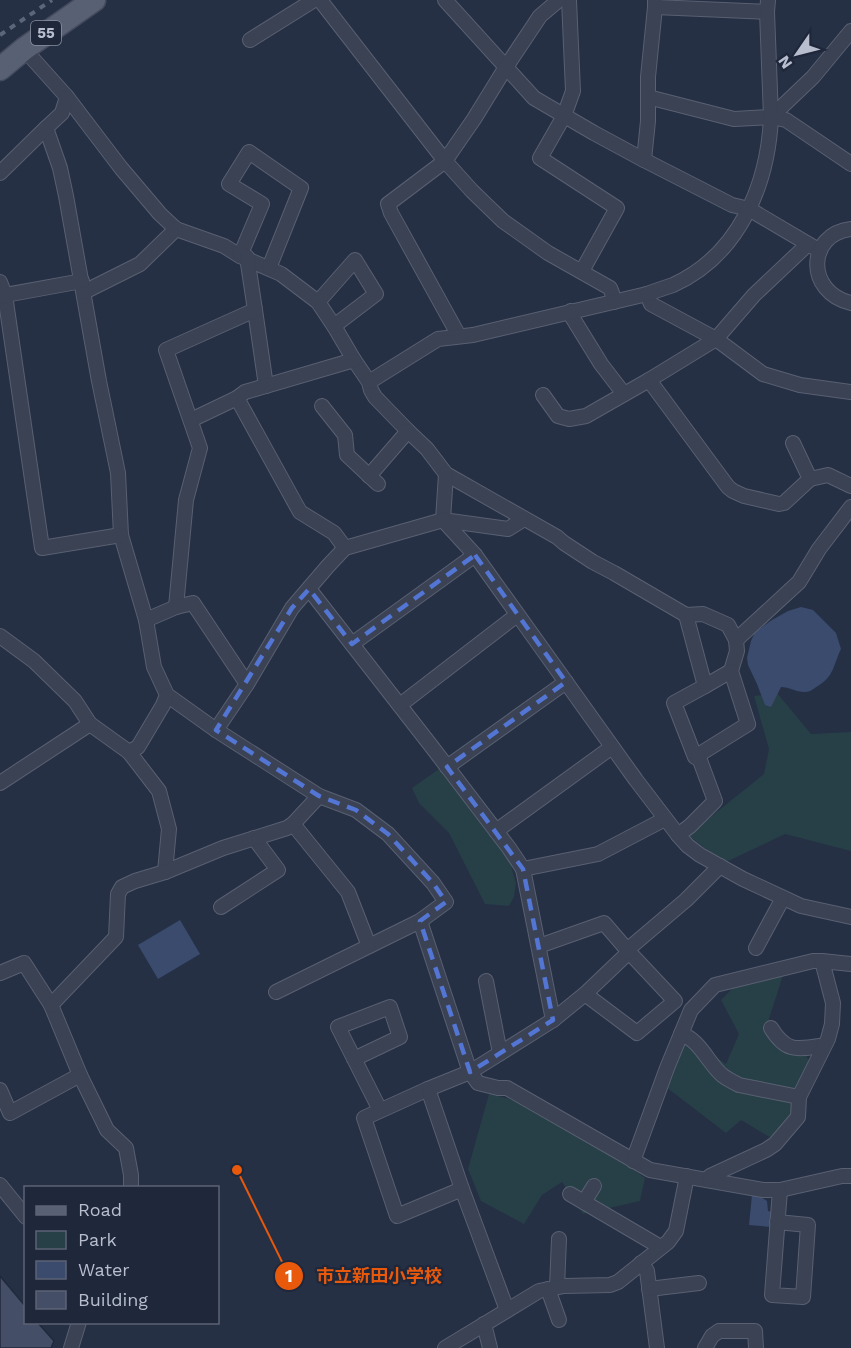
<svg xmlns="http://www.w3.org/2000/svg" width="851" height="1348" font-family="'Work Sans','Noto Sans JP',sans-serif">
	<rect width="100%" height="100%" fill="#253045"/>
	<g fill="#273f46">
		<path d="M777,693L811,734L851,732V851L785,834L724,863L688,835L764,774L769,749L754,696Z"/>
		<path d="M439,769L474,814L507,852L516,883L514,897L509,906L485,904L449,833L419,803L412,788Z"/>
		<path d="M785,969L767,1025L772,1040L800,1045L811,1064L790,1135L776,1141L741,1120L726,1133L666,1087L686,1036L726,1064L739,1034L721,1000L744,977Z"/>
		<path d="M489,1094L530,1104L606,1149L645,1178L640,1201L583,1214L562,1182L542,1195L524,1224L481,1201L468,1169Z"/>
	</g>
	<g fill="#3a4b6e">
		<path d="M801,607L813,610L836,633L841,649C833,666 834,676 818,686C813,689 810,692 805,692C796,692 789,687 781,687L771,707L765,705L757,684L748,665L747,658L751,641L755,632L772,620L788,611Z"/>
		<path d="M180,920L200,954L158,979L138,945Z"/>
		<path d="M752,1195L761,1197L767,1201L768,1211L772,1212L771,1227L749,1225Z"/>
	</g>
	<path fill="#444f67" stroke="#21293c" stroke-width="1.5" d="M0,1276L26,1307V1323H38L54,1341L51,1348H0Z"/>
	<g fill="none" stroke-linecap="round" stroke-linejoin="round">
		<g stroke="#596072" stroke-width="16">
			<g id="street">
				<path d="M320,0L445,161L472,191L503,221L548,253L610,288L612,293L614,302"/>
				<path d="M445,0L534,98L594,133L644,160L732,205L749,209L820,251"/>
				<path d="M569,0L573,91L564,116L540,158L617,208L582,271"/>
				<path d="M655,7L767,12"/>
				<path d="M250,40L314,0"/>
				<path d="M24,49L67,97L121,168L160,214L176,229L224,246L240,256L281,274L318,302L334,326L354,360L369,382L371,390L375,397L408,431L427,449L446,474L557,537L564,543L593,562L614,573L686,615L703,614L728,625L736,640L799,582L819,549L851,507"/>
				<path d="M67,97L62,113L46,128L60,168L66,196L99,381L118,473L121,535L146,620L154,667L167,695L216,730L319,796L356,810L388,834L433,883L446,902L420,921L276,992"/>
				<path d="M648,97L734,119L771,117L786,120L851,164"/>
				<path d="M771,117L813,77L851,31"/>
				<path d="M644,160L648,121V77L655,7V0"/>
				<path d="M0,173L46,128"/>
				<path d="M851,229C807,234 805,292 851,303"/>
				<path d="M240,256L262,204L229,184L249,152L301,188L269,268"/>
				<path d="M0,282L5,295L42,548L121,535"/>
				<path d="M84,292L140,264L176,229"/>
				<path d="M647,294L651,304L716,339L763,374L800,385L851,392"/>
				<path d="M0,296L82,281"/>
				<path d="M318,302L355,260L376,294L334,326"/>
				<path d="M255,310L266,386"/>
				<path d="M571,311L572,317L601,364L624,394"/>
				<path d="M459,336L391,213L388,204L445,161L474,119L506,67L540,16L559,0"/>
				<path d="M649,380L728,487L733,491L744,496L779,504L784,503L810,479L793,443"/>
				<path d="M369,382L438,339L473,335L647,294C655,291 664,288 673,285C739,255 768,185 771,117L767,12L768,0"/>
				<path d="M543,395L558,416L569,419L586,416L649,380L716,339L754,295L808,244"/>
				<path d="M322,406L345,435L347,455L378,484"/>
				<path d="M191,420L237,398"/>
				<path d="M446,474L443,520L508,529L524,519"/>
				<path d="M369,476L408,431"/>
				<path d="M810,479L828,475L851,486"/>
				<path d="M345,548L334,533L300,512L237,398L245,392L354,360"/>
				<path d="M309,589L432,747L509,848L523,869L598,854L665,819"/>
				<path d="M176,607L186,500L200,448L166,350L255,310L247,257"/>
				<path d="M686,615L705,686L674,703L695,757L748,724L731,671L737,651L736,640"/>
				<path d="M146,620L176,607L193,603L247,684"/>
				<path d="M0,636L34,661L75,701L90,724L129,752L138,747L163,705L167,695"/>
				<path d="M352,644L475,555"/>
				<path d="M705,686L731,671"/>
				<path d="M400,705L517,615"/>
				<path d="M216,730L247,684L292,608L328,566L345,548L443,520L475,555L636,780L678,835L688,846L700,855L743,879L801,906L851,917"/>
				<path d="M129,752L159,791L169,829L165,872"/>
				<path d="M447,767L566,682"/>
				<path d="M0,783L90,724"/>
				<path d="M293,824L348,892L369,946"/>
				<path d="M496,831L612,747"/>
				<path d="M678,835L690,826L715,801L698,755"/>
				<path d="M523,869L553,1020L585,994L629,952L675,1001L637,1033L585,994"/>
				<path d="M221,907L278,870L254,838"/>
				<path d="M420,921L470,1072L478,1083L498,1088H507L650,1170L763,1190H780L842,1176H851"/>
				<path d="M539,946L604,923L629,952"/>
				<path d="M756,948L783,898"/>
				<path d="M627,950L686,900L720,866"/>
				<path d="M0,973L24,963L51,1005L80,1075L107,1130L126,1148L131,1175V1188"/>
				<path d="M486,981L500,1053"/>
				<path d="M51,1005L116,937L118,894L122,887L135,881L165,872L223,848L287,828L293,824L319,796"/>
				<path d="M771,1028C785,1051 795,1050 820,1046L823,1048"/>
				<path d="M681,1034C700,1040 708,1063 722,1075C727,1079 733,1082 739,1085L799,1097"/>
				<path d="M354,1059L400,1037L390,1007L338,1027L380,1110"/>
				<path d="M428,1089L364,1118L397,1216L462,1189"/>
				<path d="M0,1090L10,1113L80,1075"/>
				<path d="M633,1161L667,1068L691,1010L715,985L813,961H822"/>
				<path d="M709,1180L710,1176L766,1150L775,1144L798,1117L799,1097L828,1039L832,1024L833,1003L822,961L851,964"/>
				<path d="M0,1185L26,1217"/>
				<path d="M570,1194L657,1245L660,1248"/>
				<path d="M584,1202L594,1186"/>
				<path d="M777,1222L808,1225L803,1297L772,1295L780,1190"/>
				<path d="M641,1263L647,1271L657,1348"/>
				<path d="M557,1287L559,1239"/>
				<path d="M548,1289L559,1320"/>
				<path d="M649,1289L699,1283"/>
				<path d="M507,1310L462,1189L428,1089L470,1072L553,1020"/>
				<path d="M484,1324L490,1348"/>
				<path d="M71,1348L79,1322"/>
				<path d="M445,1348L539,1291L564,1286L610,1285L618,1282L668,1242L676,1231L687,1176"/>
				<path d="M705,1348L712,1336L719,1331H755L756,1348"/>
			</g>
		</g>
		<g stroke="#444b5e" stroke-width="25">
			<path id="primary" d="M0,69L24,49L94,0"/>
		</g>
		<use href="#street" stroke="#3a4254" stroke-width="14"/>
		<use href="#primary" stroke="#586174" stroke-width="22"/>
		<path stroke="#5c667b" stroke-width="4" stroke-dasharray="6 6" stroke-linecap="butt" d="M0,35L52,0"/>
	</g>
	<path fill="none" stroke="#5375d4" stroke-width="4.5" stroke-dasharray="12 8" stroke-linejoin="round" d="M475,555L566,682L447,767L523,869L553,1020L470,1072L420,921L446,902L433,883L388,834L356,810L319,796L216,730L292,608L309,589L352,644Z"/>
	<g text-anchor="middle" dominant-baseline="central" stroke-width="4.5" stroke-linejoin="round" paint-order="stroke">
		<rect fill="#1f273a" stroke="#8a91a2" stroke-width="1.5" x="31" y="21" width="30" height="24" rx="4.5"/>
		<g font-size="15" font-weight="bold" fill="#b8bece">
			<text x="46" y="33">55</text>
		</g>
	</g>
	<path fill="none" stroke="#e8590c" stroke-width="2" d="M237 1170L289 1276"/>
	<g fill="#e8590c" stroke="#1f273a" stroke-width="2">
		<circle cx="237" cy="1170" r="6"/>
		<circle cx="289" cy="1276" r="15"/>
	</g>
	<g font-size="18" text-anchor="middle" font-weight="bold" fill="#fff">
		<text x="289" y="1282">1</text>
	</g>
	<g font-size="18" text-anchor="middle" font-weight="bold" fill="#e8590c" stroke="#1f273a" stroke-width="4.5" stroke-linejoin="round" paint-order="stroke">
		<text x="379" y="1282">市立新田小学校</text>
	</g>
	<rect x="24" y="1186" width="195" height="138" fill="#1f273a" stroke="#5c6375" stroke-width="1.5"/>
	<rect x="36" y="1206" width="30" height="9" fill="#586174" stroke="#5c6375" stroke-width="1.5"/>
	<text x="78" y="1216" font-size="18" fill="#b8bece">Road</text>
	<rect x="36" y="1231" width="30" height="18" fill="#273f46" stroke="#5c6375" stroke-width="1.5"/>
	<text x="78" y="1246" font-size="18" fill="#b8bece">Park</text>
	<rect x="36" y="1261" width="30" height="18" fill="#3a4b6e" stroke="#5c6375" stroke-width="1.5"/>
	<text x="78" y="1276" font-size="18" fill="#b8bece">Water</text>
	<rect x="36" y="1291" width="30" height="18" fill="#444f67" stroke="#5c6375" stroke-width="1.5"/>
	<text x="78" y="1306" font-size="18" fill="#b8bece">Building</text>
	<g transform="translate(797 54) rotate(235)" stroke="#1f273a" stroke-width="4.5" paint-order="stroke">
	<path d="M0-4.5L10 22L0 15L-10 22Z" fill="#b8bece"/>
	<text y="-9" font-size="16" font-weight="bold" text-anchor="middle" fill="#b8bece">N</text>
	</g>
</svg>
